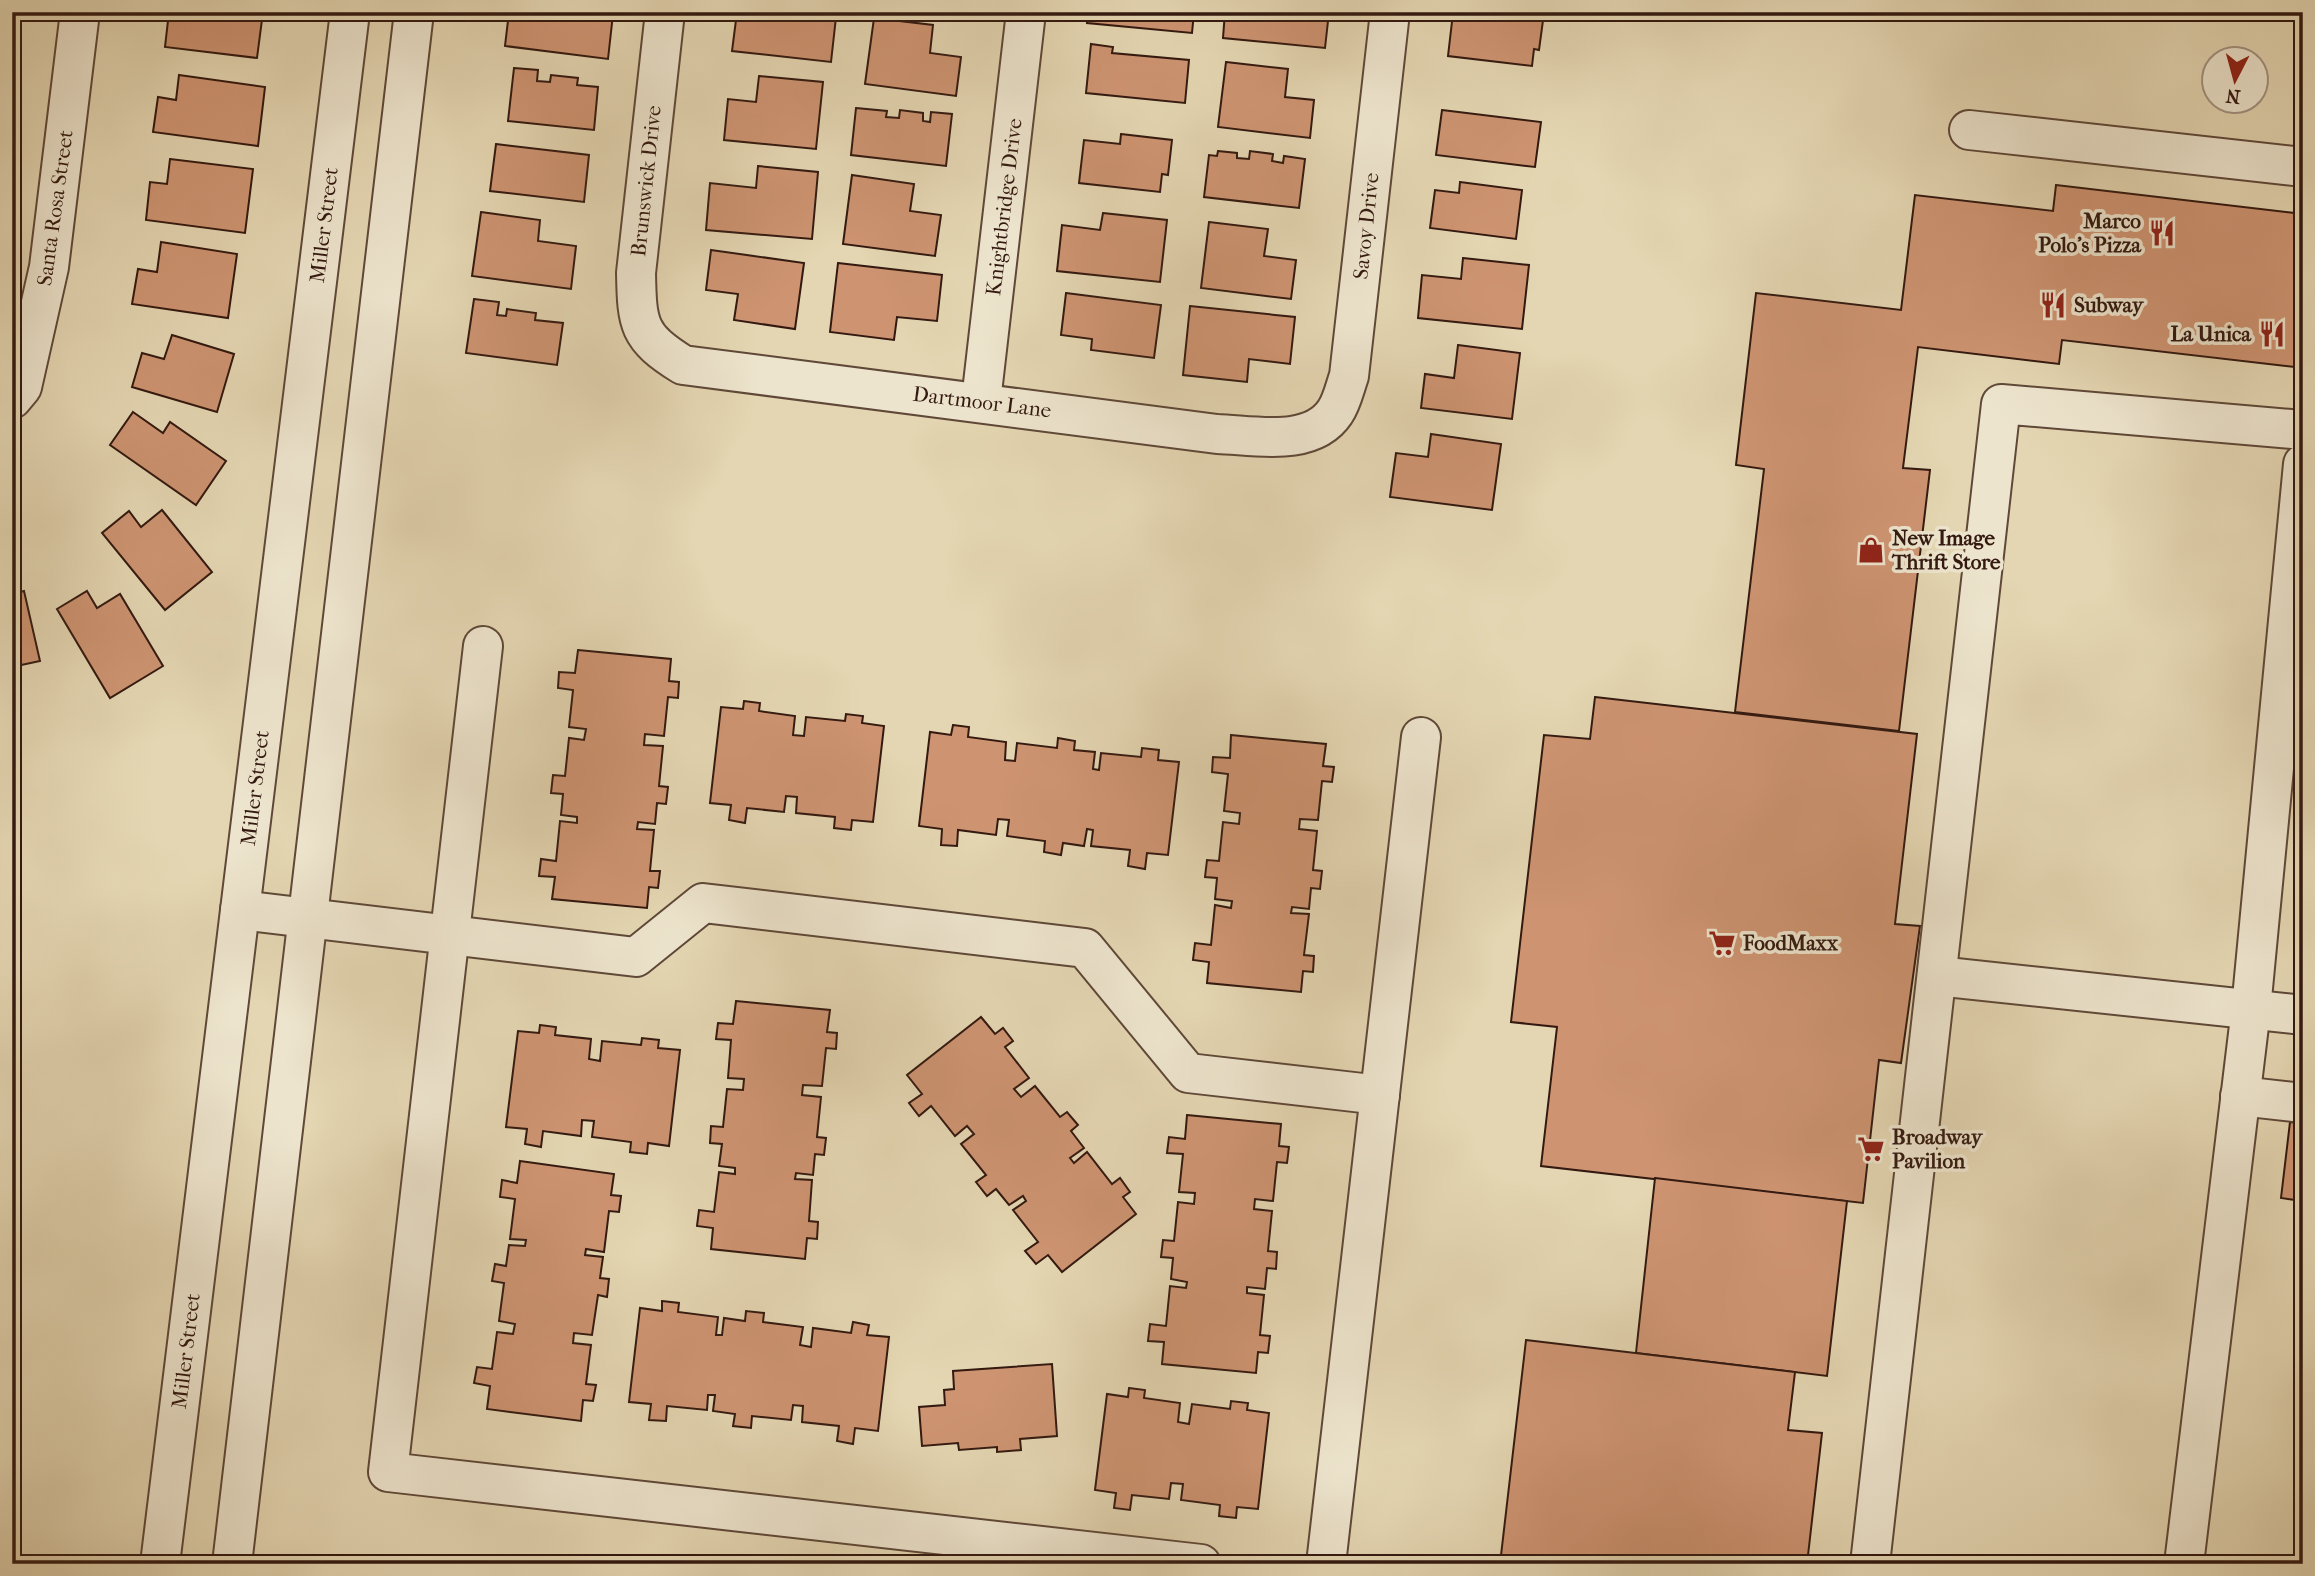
<svg xmlns="http://www.w3.org/2000/svg" width="2315" height="1576" font-family="'IM FELL French Canon',serif">
	<rect width="100%" height="100%" fill="#e4d6b2"/>
	<filter id="stains"><feTurbulence type="fractalNoise" baseFrequency=".00286" numOctaves="4"/><feColorMatrix values="0 0 0 0 .2 0 0 0 0 .09 0 0 0 0 .02 0 0 0 .5 -.17"/></filter>
	<radialGradient id="worn" r=".72"><stop offset=".6" stop-color="#630" stop-opacity="0"/><stop offset="1" stop-color="#630" stop-opacity=".3"/></radialGradient>
	<g fill="#ce9472" stroke="#331910" stroke-width="2">
		<path d="M169,12L188,15L189,12H263L257,58L165,47Z"/>
		<path d="M509,12L613,14L608,59L505,46Z"/>
		<path d="M737,12H797L836,17L831,62L732,51Z"/>
		<path d="M1088,12H1194L1192,33L1087,23Z"/>
		<path d="M1225,12H1329L1325,48L1223,38Z"/>
		<path d="M1496,12L1544,13L1539,50L1534,49L1532,66L1448,56L1453,13L1495,18Z"/>
		<path d="M874,18L933,25L930,53L961,57L956,96L865,84Z"/>
		<path d="M1091,44L1113,47L1112,53L1189,60L1185,103L1086,93Z"/>
		<path d="M1226,62L1288,69L1285,97L1314,100L1310,138L1218,127Z"/>
		<path d="M514,68L538,70L537,81L550,82L551,75L578,78L577,85L598,87L594,130L508,121Z"/>
		<path d="M179,75L265,87L258,146L153,132L158,97L176,100Z"/>
		<path d="M759,76L823,82L816,149L724,140L728,99L756,102Z"/>
		<path d="M856,108L887,111L886,117L899,118L900,110L923,113V121L930,122L931,112L952,114L946,166L851,155Z"/>
		<path d="M1442,110L1541,122L1535,167L1436,155Z"/>
		<path d="M1121,134L1172,140L1168,175L1162,174L1160,192L1079,183L1084,140L1120,144Z"/>
		<path d="M496,144L589,155L584,202L490,191Z"/>
		<path d="M1218,151L1237,153V158L1249,159L1250,151L1273,154L1272,161L1283,163L1284,156L1305,159L1299,208L1204,197L1209,155L1217,156Z"/>
		<path d="M170,159L253,169L245,233L146,220L150,182L167,184Z"/>
		<path d="M758,166L818,172L812,239L706,230L710,183L756,188Z"/>
		<path d="M852,175L914,184L910,211L941,215L935,256L843,244Z"/>
		<path d="M1460,182L1522,190L1516,239L1430,228L1435,190L1459,193Z"/>
		<path d="M2056,185L2303,214V368L2062,340L2059,364L1918,347L1903,468L1930,470L1899,731L1735,712L1764,469L1736,465L1756,293L1901,310L1915,195L2053,211Z"/>
		<path d="M481,212L540,220L538,241L576,246L571,289L472,276Z"/>
		<path d="M1103,213L1167,220L1160,282L1057,271L1062,225L1100,230Z"/>
		<path d="M1209,222L1268,229L1264,256L1296,260L1291,299L1201,288Z"/>
		<path d="M161,242L237,254L228,318L132,304L138,269L157,272Z"/>
		<path d="M711,250L804,263L795,329L734,320L738,294L706,290Z"/>
		<path d="M1463,258L1529,265L1522,329L1418,318L1422,275L1461,279Z"/>
		<path d="M838,263L942,275L937,321L897,317L894,340L830,332Z"/>
		<path d="M1066,293L1161,305L1154,358L1091,350L1092,339L1061,335Z"/>
		<path d="M474,299L499,302L497,315L506,316L507,309L536,313L535,320L563,323L557,365L466,353Z"/>
		<path d="M1190,306L1295,317L1290,364L1249,359L1247,382L1183,375Z"/>
		<path d="M172,335L234,354L217,412L132,387L142,353L164,359Z"/>
		<path d="M1458,345L1520,353L1512,419L1421,408L1425,374L1454,378Z"/>
		<path d="M133,412L163,433L170,422L226,461L196,505L110,445Z"/>
		<path d="M1431,434L1501,444L1492,510L1390,497L1396,453L1428,457Z"/>
		<path d="M162,510L212,572L165,610L102,533L129,511L141,527Z"/>
		<path d="M24,591L40,661L12,667V594Z"/>
		<path d="M87,591L97,608L120,594L163,666L110,698L57,609Z"/>
		<path d="M578,650L671,659L669,681L679,682L678,698L668,697L664,736L645,734L644,745L663,746L659,786L668,787L666,804L657,803L655,824L638,822L637,829L654,830L650,871H660L658,888L649,887L647,908L552,899L555,877L539,876L541,859L556,861L560,821L577,823V817L561,815L563,794L551,793L553,775L565,776L569,738L584,740L586,729L569,727L573,690L558,688L559,672L575,673Z"/>
		<path d="M1595,697L1917,734L1895,924L1920,926L1901,1063L1879,1060L1863,1203L1541,1166L1557,1027L1511,1022L1544,735L1590,739Z"/>
		<path d="M744,701L760,703L759,711L795,716L793,735L804,736L806,717L845,721L846,714L863,716L862,723L884,726L873,822L852,820L851,830L834,828L835,817L796,813L797,797L786,796L784,812L747,808L745,823L729,820L731,805L710,803L721,707L743,709Z"/>
		<path d="M953,725L969,727L968,737L1006,742L1005,760L1015,761L1017,743L1057,748L1058,738L1075,741L1074,750L1095,752L1093,769L1099,770L1101,753L1141,757L1142,748L1159,750L1158,760L1179,762L1168,855L1147,853L1145,869L1128,866L1130,850L1091,846L1093,830L1087,829L1084,846L1063,843L1061,855L1044,852L1045,841L1007,836L1009,820L998,819L996,835L958,830L957,846L941,845L942,829L919,826L930,732L951,735Z"/>
		<path d="M1231,735L1326,744L1323,766L1334,767L1332,782L1322,781L1318,820L1300,819L1299,829L1317,831L1313,870L1322,871L1320,889L1311,888L1309,909L1292,907L1291,913L1309,914L1304,955L1314,956L1313,972L1303,971L1301,992L1207,983L1209,962L1193,960L1195,943L1211,945L1215,905L1231,908L1232,901L1215,899L1217,878L1205,877L1207,860L1219,861L1223,822L1239,824L1240,813L1224,811L1228,774L1212,772L1213,757L1230,758Z"/>
		<path d="M736,1001L830,1010L827,1032L837,1033L836,1049L826,1048L822,1086L803,1085L802,1095L821,1097L817,1137L826,1138L824,1155L815,1154L813,1175L796,1173L795,1179L812,1180L809,1221L818,1222L817,1239L807,1238L805,1259L711,1249L713,1228L697,1226L699,1210L714,1212L719,1172L735,1174V1168L719,1166L722,1144L710,1143L711,1126L723,1127L727,1089L743,1090L744,1079L728,1078L731,1040L716,1039L718,1023L733,1024Z"/>
		<path d="M981,1017L995,1034L1003,1028L1013,1041L1005,1047L1029,1078L1014,1089L1021,1097L1035,1086L1060,1117L1067,1112L1078,1125L1071,1131L1084,1148L1070,1158L1074,1163L1087,1152L1112,1184L1120,1178L1130,1192L1123,1197L1136,1214L1062,1272L1048,1255L1036,1264L1025,1251L1038,1242L1013,1210L1026,1201L1023,1196L1009,1205L996,1189L987,1196L976,1182L986,1175L961,1144L974,1134L967,1126L955,1136L931,1106L919,1116L909,1103L922,1094L907,1075Z"/>
		<path d="M540,1025L556,1027L555,1035L591,1039L589,1059L600,1061L602,1041L641,1045L642,1038L659,1040L658,1048L680,1050L669,1146L648,1143L647,1154L630,1152L631,1142L592,1137L594,1121L582,1120L581,1136L543,1131L541,1147L525,1144L527,1129L506,1127L518,1031L539,1033Z"/>
		<path d="M1187,1115L1281,1124L1279,1146L1289,1147L1287,1163L1277,1162L1273,1201L1255,1199L1254,1209L1272,1211L1268,1251L1277,1252L1276,1269L1267,1268L1265,1289L1247,1287V1293L1264,1295L1260,1335L1270,1336L1268,1353L1258,1352L1256,1373L1162,1364L1164,1342L1148,1341L1150,1324L1166,1326L1170,1286L1186,1288L1187,1282L1171,1279L1173,1258L1161,1257L1163,1240L1174,1241L1178,1202L1194,1204L1195,1193L1179,1192L1183,1154L1167,1153L1169,1137L1185,1139Z"/>
		<path d="M2290,1122L2303,1124V1201L2281,1198Z"/>
		<path d="M520,1161L614,1174L611,1195L621,1196L619,1212L609,1211L604,1252L586,1249L585,1255L603,1257L600,1278L609,1279L607,1297L598,1295L592,1335L574,1333L573,1343L591,1345L586,1384L596,1385L593,1401L583,1400L581,1421L487,1409L490,1386L474,1383L477,1367L492,1369L497,1332L513,1334L515,1324L499,1321L504,1283L492,1281L495,1264L506,1266L509,1245L525,1246L526,1240L510,1239L515,1199L500,1197L502,1180L517,1183Z"/>
		<path d="M1655,1178L1847,1201L1827,1376L1636,1353Z"/>
		<path d="M662,1301L679,1303L678,1312L718,1317L716,1335H722L724,1318L745,1321L746,1311L764,1313L763,1322L803,1327L800,1345L811,1347L813,1328L851,1333L853,1322L869,1325L867,1335L889,1337L878,1431L855,1428L853,1444L837,1441L839,1426L802,1422L803,1406L793,1405L791,1420L752,1416L751,1428L733,1426L735,1414L713,1411L715,1395H708L707,1410L667,1406L666,1421L649,1420L651,1404L629,1402L640,1308L662,1311Z"/>
		<path d="M1526,1340L1795,1372L1788,1430L1822,1433L1807,1564H1500Z"/>
		<path d="M1052,1364L1057,1436L1020,1439L1021,1450L997,1452V1447L959,1450L958,1443L922,1446L919,1407L945,1405L944,1390L954,1389L953,1371Z"/>
		<path d="M1129,1388L1145,1390L1144,1398L1180,1403L1178,1422L1189,1424L1192,1404L1230,1409L1231,1401L1248,1403L1247,1410L1269,1413L1258,1509L1237,1507L1236,1518L1219,1516L1220,1505L1181,1500L1183,1484L1171,1483L1169,1499L1132,1495L1130,1510L1114,1508L1116,1493L1095,1490L1107,1394L1128,1397Z"/>
	</g>
	<g fill="none" stroke-linecap="round" stroke-linejoin="round">
		<g stroke="#5f4838" stroke-width="42">
			<g id="minor">
				<path d="M665,12L636,273C637,325 638,337 683,365L1217,434C1254,435 1311,448 1335,412C1342,402 1345,387 1349,376L1390,12"/>
				<path d="M1969,130L2303,167"/>
				<path d="M12,399L22,387L49,267L80,12"/>
				<path d="M981,401L1026,12"/>
				<path d="M483,646L388,1472L1201,1564"/>
				<path d="M240,910L636,957L703,903L1085,948L1188,1073L1380,1095"/>
				<path d="M1937,976L2303,1015"/>
				<path d="M2240,1096L2303,1103"/>
				<path d="M160,1564L350,12"/>
				<path d="M232,1564L414,12"/>
				<path d="M1326,1564L1421,737"/>
				<path d="M1870,1564L2001,404L2303,430"/>
				<path d="M2184,1564L2251,1009L2303,464"/>
			</g>
		</g>
		<use href="#minor" stroke="#ede4cd" stroke-width="38"/>
	</g>
	<defs>
		<g id="restaurant-bare" transform="scale(2.1)"><path d="M-5-6h1v4h1v-4h1v4h1v-4h1v5L-1.5 .5V6h-2V.5L-5-1ZM5-6V6H3V1.5H1.5Q1.5-4 5-6Z" fill="#8f2418" stroke="#ede4cd" stroke-width="2.5" paint-order="stroke"/></g>
		<g id="shop-bare" transform="scale(2.1)"><path d="M-5-2.5h2.3a2.7 3.5 0 0 1 5.4 0H5L5.5 6h-11ZM-1.5-2.5h3a1.5 2.3 0 0 0-3 0Z" fill="#8f2418" stroke="#ede4cd" stroke-width="2.5" paint-order="stroke"/></g>
		<g id="supermarket-bare" transform="scale(2.1)"><path d="M-6-5.5h2.5l.6 2H6L4.5 2H-2.5L-4.4-4H-6ZM-1.5 3.2a1.3 1.3 0 1 0 .1 0ZM3 3.2a1.3 1.3 0 1 0 .1 0Z" fill="#8f2418" stroke="#ede4cd" stroke-width="2.5" paint-order="stroke"/></g>
	</defs>
	<g fill-rule="evenodd">
		<use href="#restaurant-bare" x="2162" y="233"/>
		<use href="#restaurant-bare" x="2053" y="305"/>
		<use href="#restaurant-bare" x="2272" y="334"/>
		<use href="#shop-bare" x="1871" y="550"/>
		<use href="#supermarket-bare" x="1722" y="943"/>
		<use href="#supermarket-bare" x="1871" y="1149"/>
	</g>
	<g text-anchor="middle" dominant-baseline="central" stroke-width="7" stroke-linejoin="round" paint-order="stroke">
		<g font-size="21" fill="#331910" stroke="#ede4cd">
			<text transform="translate(646 181) rotate(-84)">Brunswick Drive</text>
			<text transform="translate(1004 207) rotate(-83)">Knightbridge Drive</text>
			<text transform="translate(55 208) rotate(-82)">Santa Rosa Street</text>
			<text transform="translate(324 225) rotate(-83)">Miller Street</text>
			<text transform="translate(1366 226) rotate(-84)">Savoy Drive</text>
			<text transform="translate(982 402) rotate(7)">Dartmoor Lane</text>
			<text transform="translate(255 788) rotate(-83)">Miller Street</text>
			<text transform="translate(186 1351) rotate(-83)">Miller Street</text>
		</g>
		<g font-size="21" font-weight="bold" fill="#331910" stroke="#ede4cd" text-anchor="start">
			<text x="2141" y="221" text-anchor="end">Marco<tspan x="2141" dy="24">Polo's Pizza</tspan></text>
			<text x="2074" y="305">Subway</text>
			<text x="2251" y="334" text-anchor="end">La Unica</text>
			<text x="1892" y="538">New Image<tspan x="1892" dy="24">Thrift Store</tspan></text>
			<text x="1743" y="943">FoodMaxx</text>
			<text x="1892" y="1137">Broadway<tspan x="1892" dy="24">Pavilion</tspan></text>
		</g>
	</g>
	<rect width="2315" height="1576" fill="none" stroke="#e4d6b2" stroke-width="42"/>
	<rect x="14" y="14" width="2287" height="1548" fill="none" stroke="#331910" stroke-width="3.5"/>
	<rect x="21" y="21" width="2273" height="1534" fill="none" stroke="#331910" stroke-width="2"/>
	<g transform="translate(2235 80) rotate(186)"><circle r="33" fill="#ede4cd" stroke="#a39381" stroke-width="2"/>
	<path d="M0-5L12 26L0 18L-12 26Z" fill="#8f2418"/>
	<text y="-10" font-size="19" font-weight="bold" text-anchor="middle" fill="#331910">N</text>
	</g>
	<rect width="100%" height="100%" filter="url(#stains)"/>
	<rect width="100%" height="100%" fill="url(#worn)"/>
</svg>
